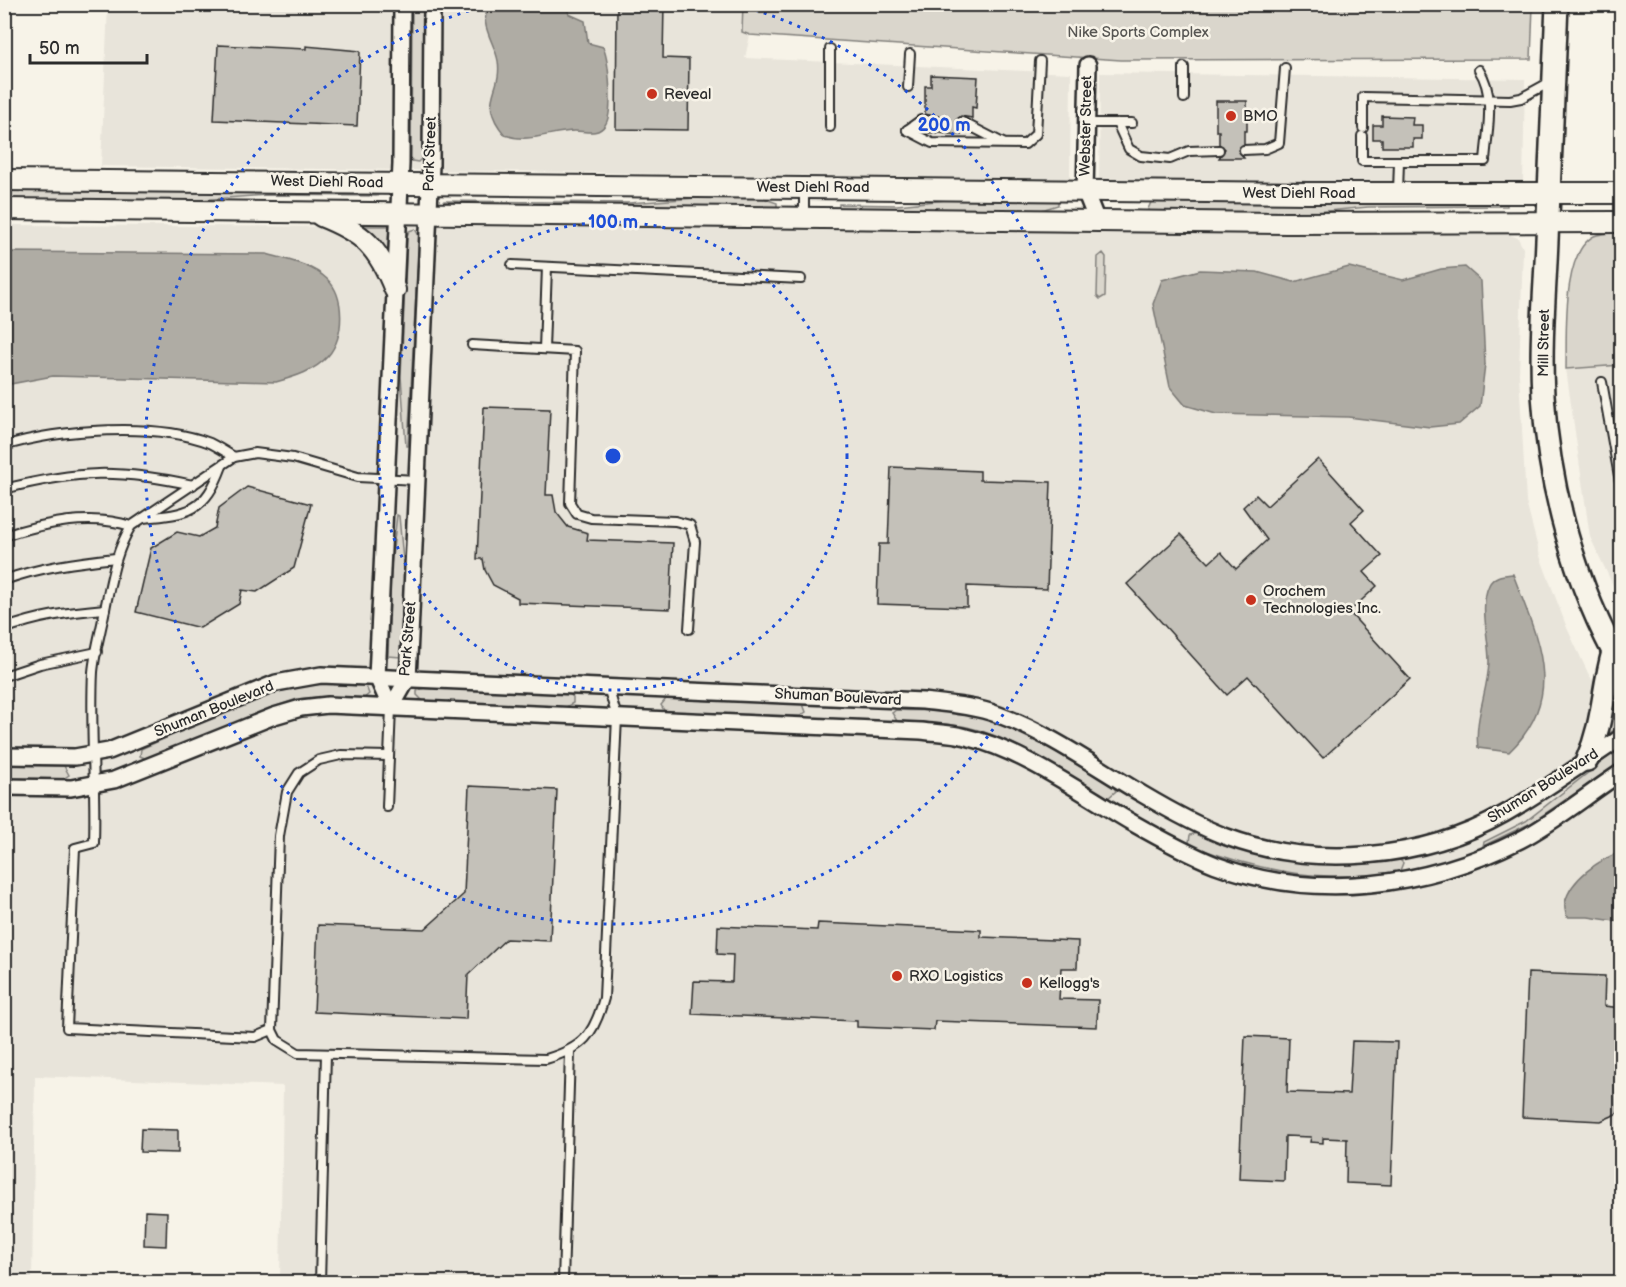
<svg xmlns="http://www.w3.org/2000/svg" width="1626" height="1287" font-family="'Balsamiq Sans',sans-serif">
	<rect width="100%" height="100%" fill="#f7f3e8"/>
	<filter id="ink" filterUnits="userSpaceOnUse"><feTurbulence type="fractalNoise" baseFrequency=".0167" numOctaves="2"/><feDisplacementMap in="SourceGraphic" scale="12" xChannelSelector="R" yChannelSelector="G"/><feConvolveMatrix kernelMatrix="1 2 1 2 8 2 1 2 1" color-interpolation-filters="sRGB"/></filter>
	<g filter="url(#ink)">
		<g fill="#e8e4da">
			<path d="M108,5H743L742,32L750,35L745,58L1071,73L1070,179L101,166Z"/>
			<path d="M1100,73L1525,79L1523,184L1099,183Z"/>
			<path d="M484,223L1131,231L1505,233L1518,238L1523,248L1519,374L1526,502L1540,556L1567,628L1588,673L1621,726V1282H280L283,1086L35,1076L32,1282H5L4,225L380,227Z"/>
			<path d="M1621,365V602L1590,537L1566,369Z"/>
		</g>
		<g fill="#dad6cc" stroke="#82807c" stroke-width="1.5">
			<path d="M743,4L1533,5L1531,59L1121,60L750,35L742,32Z"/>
			<path d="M412,5H424L423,157L418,162L412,161L411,157Z"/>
			<path d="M5,189L380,193L377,196L267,195L173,202H5Z"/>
			<path d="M737,195L757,196L777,203V208L444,205V201L629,203Z"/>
			<path d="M966,198L1052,199L1058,201V205L1038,211L839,209V204L897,205Z"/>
			<path d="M1152,200L1507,202V206L1368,207L1287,215L1152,213L1148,209Z"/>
			<path d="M361,226H389L388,252Z"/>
			<path d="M415,229L419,236L408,446H406L401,376L407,236L409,231Z"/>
			<path d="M1621,232V365L1566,369C1567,336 1561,253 1594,236C1601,233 1614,233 1621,232Z"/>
			<path d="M1103,253L1106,257L1105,296L1100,299L1097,296L1098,257Z"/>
			<path d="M397,515L399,516L405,582L401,657L388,656L391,566Z"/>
			<path d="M327,684L366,686L369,694L364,698L318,697L297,699L268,709L149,760L140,756L141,749C200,724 262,687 327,684Z"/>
			<path d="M424,688L569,694L573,697V703L566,707L423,701L417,695V691Z"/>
			<path d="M666,699L803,704L806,712L800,716L665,712L661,705Z"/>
			<path d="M1612,705L1621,719V725L1607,735Z"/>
			<path d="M896,710C917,711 939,710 960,713C1015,720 1066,760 1113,786L1116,791L1108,798C1063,772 1018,739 967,727C945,723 920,723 897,721L892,713Z"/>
			<path d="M1621,747V762L1531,823L1483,846L1484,842L1526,821Z"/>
			<path d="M5,765L64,766L69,775L63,779L5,778Z"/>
			<path d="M1197,833C1266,863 1325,866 1399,859L1403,863L1399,873C1318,881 1270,874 1195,847L1189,843L1190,835Z"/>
		</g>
		<g fill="#afaca4" stroke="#7a7874" stroke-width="1.5">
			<path d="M491,5H566L569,14L585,21L588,43L603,47C609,61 614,113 605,125C598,136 585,131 575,131C551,131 530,144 505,135C476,101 503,92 498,61C495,42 476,22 491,5Z"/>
			<path d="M5,252L267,254C287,260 311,264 327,279C345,296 345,336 328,356C315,371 294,377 276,382L53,376L5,385Z"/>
			<path d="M1349,267L1403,280L1441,269L1465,267L1481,281L1485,364L1480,406L1459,424L1430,427L1348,417L1216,414L1185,405L1170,387L1153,304L1162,280L1200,270L1257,272L1294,282Z"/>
			<path d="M1513,574C1537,639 1568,695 1509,752L1478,748C1474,719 1488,691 1489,662C1489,638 1479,606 1489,585C1494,575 1504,575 1513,574Z"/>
			<path d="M1621,852V922L1588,917H1567C1566,913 1564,907 1565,903C1570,879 1600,859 1621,852Z"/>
		</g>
		<g fill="#c4c1b9" stroke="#2b2b2b" stroke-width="1.5">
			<path d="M617,4H664L663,58L689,59L688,130L616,129Z"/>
			<path d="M218,45L306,49V46L360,51L357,126L214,120Z"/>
			<path d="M931,75L978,77L976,108L972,107V118L961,116L956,120L961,135L937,133L943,129L942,118L925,114V86H931Z"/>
			<path d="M1216,101H1247V131H1244V144L1238,150L1244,158H1219L1225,149L1219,144V131H1216Z"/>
			<path d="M1382,116L1413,117L1412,125H1422V139H1413V147H1382V139H1373V125H1382Z"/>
			<path d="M484,407L550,409L546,495H553L556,512L568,527L588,533L587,540L673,543L670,609L518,603V598L493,585L485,570L483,559H477Z"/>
			<path d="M1318,459L1364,510L1351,522L1382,556L1364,572L1377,586L1349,612L1410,679L1323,758L1248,676L1227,695L1127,584L1181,534L1209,563L1221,552L1236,569L1267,540L1243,507L1256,495L1267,506Z"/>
			<path d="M891,467L980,471V480L1051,482L1047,589L967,586V607L877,604L879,544H888Z"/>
			<path d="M247,487L311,504L294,568L257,592L242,590L239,604L200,628L136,612L151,548L177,532L199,537L215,528L219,508Z"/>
			<path d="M469,786L557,790L550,941L506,939L468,975L466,1019L314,1012L318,925L425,929L464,894Z"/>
			<path d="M818,923L981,930V937L1078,941L1077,968H1061L1059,999L1098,1000L1097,1027L935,1021L934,1030L857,1027V1021L692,1014L694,981L732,982L733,955L717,954L718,926L817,930Z"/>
			<path d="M1528,973L1605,976L1604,1006L1622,1008V1110L1612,1116L1601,1121L1522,1117Z"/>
			<path d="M1245,1036L1289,1038L1287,1092L1349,1094L1352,1041L1397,1042L1391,1185L1346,1183L1347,1139L1323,1138V1143L1310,1142L1311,1137L1285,1136L1284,1181L1239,1179Z"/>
			<path d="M141,1129L178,1130V1153L140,1152Z"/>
			<path d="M145,1211L167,1212L166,1246L144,1245Z"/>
		</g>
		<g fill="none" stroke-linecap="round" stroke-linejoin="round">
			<g stroke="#2b2b2b" stroke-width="12">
				<g id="service">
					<path d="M908,87L910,54"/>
					<path d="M1184,98V67"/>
					<path d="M962,122L1003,143"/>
					<path d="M1086,123H1132"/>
					<path d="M1117,123L1129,149L1141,156L1170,159L1189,151L1219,150"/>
					<path d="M830,127V49"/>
					<path d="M1363,128V97L1510,100L1521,98L1552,81"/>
					<path d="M912,129L937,127"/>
					<path d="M907,130L932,143L1025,144L1036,134L1040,61"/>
					<path d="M907,130L921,120L937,121"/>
					<path d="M1362,136V161H1399"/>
					<path d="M1244,150L1265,149L1279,143L1285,68"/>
					<path d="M1398,192L1399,161H1485C1487,132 1496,95 1479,70"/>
					<path d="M804,216V189"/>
					<path d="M512,265L801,279"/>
					<path d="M472,345L575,351L570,503L577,514L591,518L675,521L690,525L695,542L689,629"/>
					<path d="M544,349L547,267"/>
					<path d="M1602,382L1622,493"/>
					<path d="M4,446C59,429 156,422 210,443C218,447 226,452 234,457"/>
					<path d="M4,489C79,470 118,469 193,485"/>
					<path d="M143,518C189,514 205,512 222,466"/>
					<path d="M4,536C44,523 90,513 131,526"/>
					<path d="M4,580C41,567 77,562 116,558"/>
					<path d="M4,629C38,616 70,612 105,609"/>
					<path d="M4,676L40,664L97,652"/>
					<path d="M389,756L341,755L319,760L299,773L287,792L279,836L272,1030L277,1040L298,1053L546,1059C583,1048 594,1035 604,998L617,717L608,687"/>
					<path d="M387,807L391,708"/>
					<path d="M272,1030L255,1037L67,1028L75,848L94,843C96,786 90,729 93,672C95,650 102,627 106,604C112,576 116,551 131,526L234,457L255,453L293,458L358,477L417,480"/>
					<path d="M320,1282L326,1054"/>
					<path d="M563,1282L570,1052"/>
				</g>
			</g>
			<g stroke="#2b2b2b" stroke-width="20">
				<g id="minor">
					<path d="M1088,65L1085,191L1097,221"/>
					<path d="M391,708L408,678L409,658L431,165L432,4"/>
					<path d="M391,708L377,677L401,164L402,4"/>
					<path d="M4,756L75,757L109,751L276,683L321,675L923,701C949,704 975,706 999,715C1049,733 1096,767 1142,794C1169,810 1197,826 1227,837C1313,869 1424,860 1504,814C1544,791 1583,763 1622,737"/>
					<path d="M4,787L71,788L114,780L274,716L301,708L328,705L921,731C936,733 952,733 966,737C1023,750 1081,793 1131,822C1159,838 1186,853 1216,865C1315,902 1427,887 1520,840C1555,822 1588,794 1622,772"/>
				</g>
			</g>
			<g stroke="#2b2b2b" stroke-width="24">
				<g id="tertiary">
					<path d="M4,180L1308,193H1622"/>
					<path d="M4,209L1287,223L1622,222"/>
					<path d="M321,216C364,233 378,247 395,290"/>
				</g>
			</g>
			<g stroke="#2b2b2b" stroke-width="26">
				<g id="secondary">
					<path d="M1557,4C1553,83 1551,162 1547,240C1545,292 1540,343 1543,395C1549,489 1575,585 1622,668"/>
					<path d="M1587,760C1604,721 1602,691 1613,652"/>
				</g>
			</g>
			<use href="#service" stroke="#f7f3e8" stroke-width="8"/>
			<use href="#minor" stroke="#f7f3e8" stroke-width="15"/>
			<use href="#tertiary" stroke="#f7f3e8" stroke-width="20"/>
			<use href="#secondary" stroke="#f7f3e8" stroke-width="21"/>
		</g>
	</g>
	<g fill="none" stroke="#1d4ed8" stroke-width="3" stroke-dasharray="3 6">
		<circle cx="613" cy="456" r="234"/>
		<path d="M738 5A468 468 0 1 1 488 5"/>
	</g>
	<g fill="#c8321e" stroke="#f7f3e8" stroke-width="2">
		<circle cx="652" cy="94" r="6"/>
		<circle cx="1231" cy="116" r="6"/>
		<circle cx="1251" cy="600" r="6"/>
		<circle cx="897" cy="976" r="6"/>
		<circle cx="1027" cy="983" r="6"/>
	</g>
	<g text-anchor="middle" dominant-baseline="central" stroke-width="5" stroke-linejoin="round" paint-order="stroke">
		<g font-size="15" fill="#575653" stroke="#f7f3e8">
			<text x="1138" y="32">Nike Sports Complex</text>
		</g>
		<g font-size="15" fill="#2b2b2b" stroke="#f7f3e8" text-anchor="start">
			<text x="664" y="94">Reveal</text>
			<text x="1243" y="116">BMO</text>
			<text x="1263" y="591">Orochem<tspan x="1263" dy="17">Technologies Inc.</tspan></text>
			<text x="909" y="976">RXO Logistics</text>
			<text x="1039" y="983">Kellogg's</text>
		</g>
		<g font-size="15" fill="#2b2b2b" stroke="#f7f3e8">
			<text transform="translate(1086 126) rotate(-89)">Webster Street</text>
			<text transform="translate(430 154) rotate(-88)">Park Street</text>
			<text transform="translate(327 182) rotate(1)">West Diehl Road</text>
			<text x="813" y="187">West Diehl Road</text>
			<text x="1299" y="193">West Diehl Road</text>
			<text transform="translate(1544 343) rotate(-89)">Mill Street</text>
			<text transform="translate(408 639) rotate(-85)">Park Street</text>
			<text transform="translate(838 697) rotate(3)">Shuman Boulevard</text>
			<text transform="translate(214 709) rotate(-22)">Shuman Boulevard</text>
			<text transform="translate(1543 786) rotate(-32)">Shuman Boulevard</text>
		</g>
	</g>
	<circle cx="613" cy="456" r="9" fill="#1d4ed8" stroke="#f7f3e8" stroke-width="3"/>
	<g font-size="18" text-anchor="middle" font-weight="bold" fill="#1d4ed8" stroke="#f7f3e8" stroke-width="5" stroke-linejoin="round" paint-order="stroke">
		<text x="944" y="131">200 m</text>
		<text x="613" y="228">100 m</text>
	</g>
	<rect width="1626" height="1287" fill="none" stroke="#f7f3e8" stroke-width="24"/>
	<rect x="12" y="12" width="1602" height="1263" fill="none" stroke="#2b2b2b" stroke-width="2" filter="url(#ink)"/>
	<path d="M30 54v9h117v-9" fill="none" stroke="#2b2b2b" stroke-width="3"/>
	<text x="39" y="54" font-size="18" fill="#2b2b2b" stroke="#f7f3e8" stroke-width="4.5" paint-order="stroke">50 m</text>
</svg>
